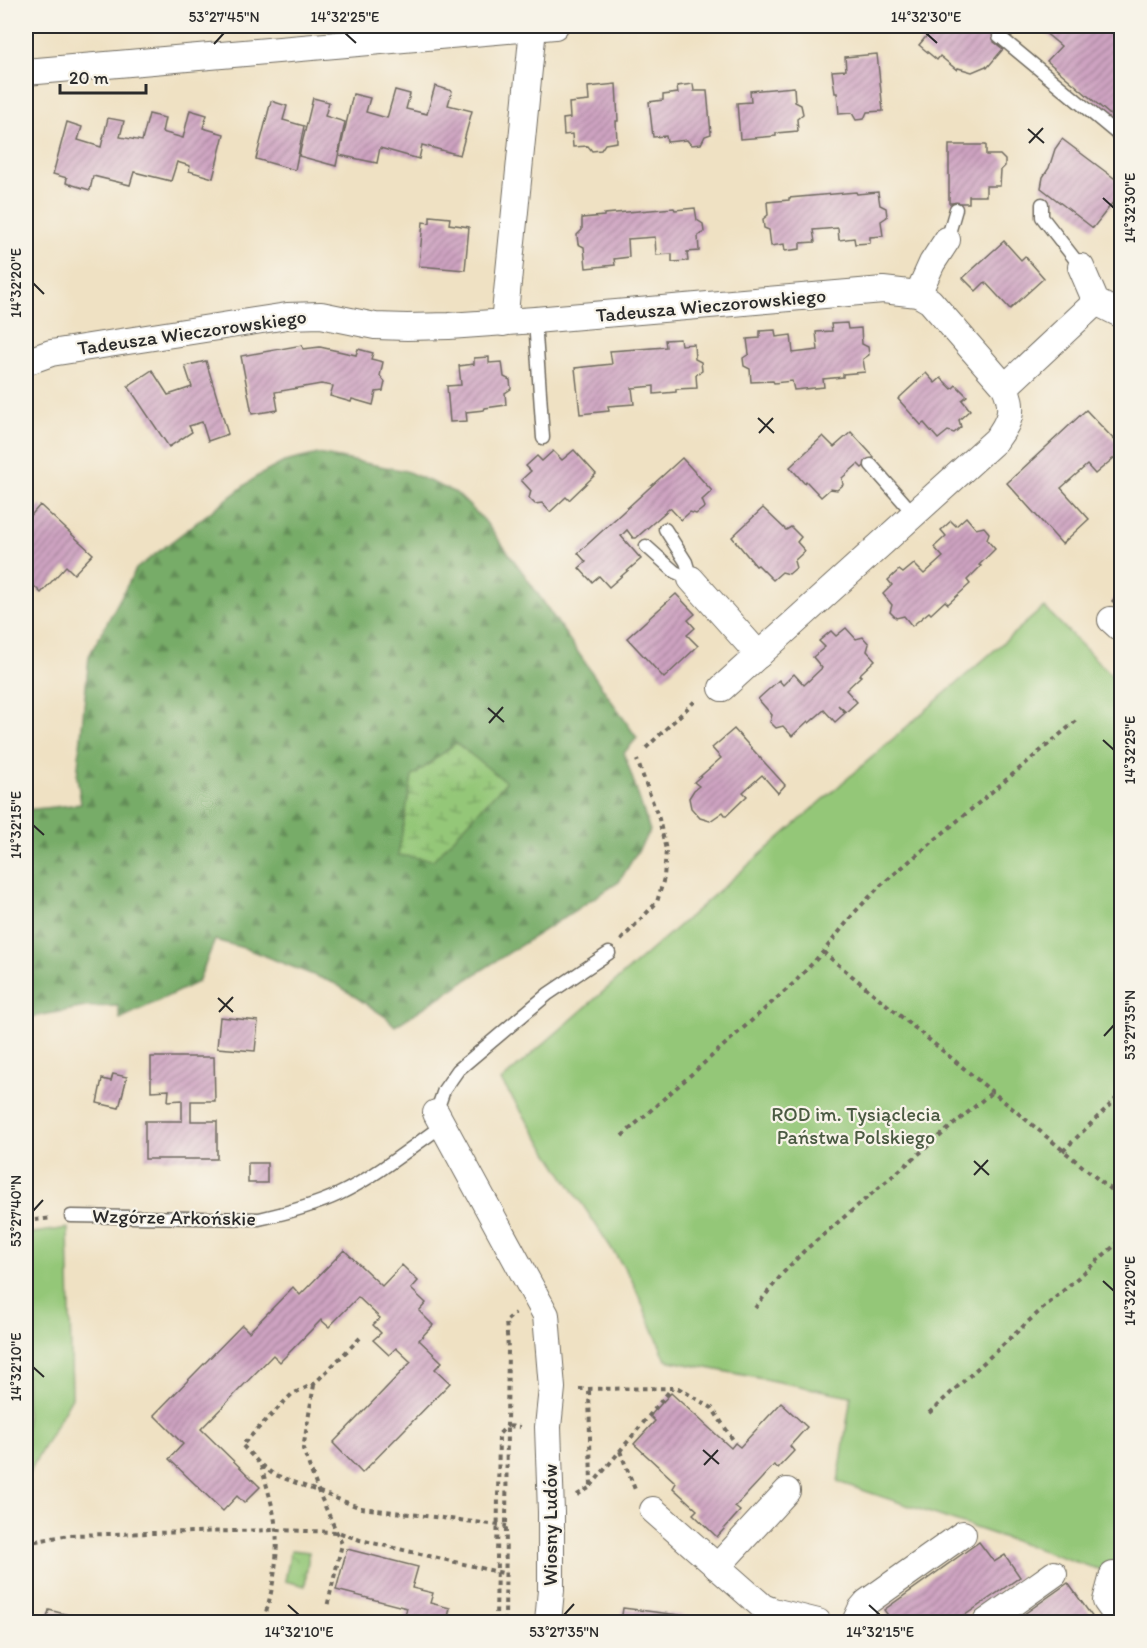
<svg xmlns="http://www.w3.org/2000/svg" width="1147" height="1648" font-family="Itim,sans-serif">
	<defs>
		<pattern id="forest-firs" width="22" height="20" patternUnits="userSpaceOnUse" patternTransform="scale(1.5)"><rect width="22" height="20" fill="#77ac68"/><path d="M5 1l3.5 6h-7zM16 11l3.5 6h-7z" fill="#628c56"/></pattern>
		<pattern id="wetland-marsh" width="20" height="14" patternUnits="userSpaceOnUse" patternTransform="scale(1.5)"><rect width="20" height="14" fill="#94c778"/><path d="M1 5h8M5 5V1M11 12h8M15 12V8" fill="none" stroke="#79a263"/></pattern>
		<pattern id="park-crowns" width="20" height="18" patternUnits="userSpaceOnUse" patternTransform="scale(1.5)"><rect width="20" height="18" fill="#94c778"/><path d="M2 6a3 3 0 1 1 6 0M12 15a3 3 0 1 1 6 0" fill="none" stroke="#79a263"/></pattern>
		<pattern id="building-hatch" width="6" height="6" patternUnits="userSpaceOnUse" patternTransform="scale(1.5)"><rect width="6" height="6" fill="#cea3c1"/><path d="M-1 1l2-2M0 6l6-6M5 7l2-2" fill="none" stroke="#a7859d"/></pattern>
	</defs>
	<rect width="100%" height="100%" fill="#f7f3e8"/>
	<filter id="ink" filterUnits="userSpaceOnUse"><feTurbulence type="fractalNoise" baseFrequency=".0167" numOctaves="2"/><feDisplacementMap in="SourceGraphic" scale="12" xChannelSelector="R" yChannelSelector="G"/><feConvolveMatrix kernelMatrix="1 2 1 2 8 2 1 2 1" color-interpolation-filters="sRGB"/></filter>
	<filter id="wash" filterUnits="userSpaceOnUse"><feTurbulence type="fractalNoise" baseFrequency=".008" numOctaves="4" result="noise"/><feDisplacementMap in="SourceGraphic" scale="24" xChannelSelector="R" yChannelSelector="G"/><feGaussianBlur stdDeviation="1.35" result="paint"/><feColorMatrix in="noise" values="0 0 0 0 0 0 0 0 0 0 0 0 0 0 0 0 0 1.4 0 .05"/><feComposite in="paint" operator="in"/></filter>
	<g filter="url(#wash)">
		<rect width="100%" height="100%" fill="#efe1c3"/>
		<g fill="#94c778" stroke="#607952" stroke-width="1.5">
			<path d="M1044,607L1121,685V1577L838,1482L851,1396L666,1360L631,1278L501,1081Z"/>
			<path d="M68,1228L72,1397L26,1478V1234Z"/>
		</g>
		<path fill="url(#forest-firs)" stroke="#516c4a" stroke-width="1.5" d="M318,454L406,471L456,493L484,520L524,574L637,738L624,753L650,831L619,882L395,1026L386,1017L336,984L247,949L215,940L198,982L120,1019L118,1006L86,1007L26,1018V810L81,804L77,777L89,656L136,569L256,477L284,462Z"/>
		<path fill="url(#wetland-marsh)" stroke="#607952" stroke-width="1.5" d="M456,743L506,782L433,860L398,855L412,777Z"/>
		<path fill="url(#park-crowns)" stroke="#607952" stroke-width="1.5" d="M291,1550L309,1552L305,1586L285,1581Z"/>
		<g id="blocks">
			<g fill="url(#building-hatch)">
				<path d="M935,26H1008L994,42L1003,49L987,68L986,66L972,72L958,68L957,70L940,56L937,60L919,45Z"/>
				<path d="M1037,26H1122V125L1047,61L1061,46Z"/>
				<path d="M877,54L883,111L867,112L864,119L856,120L852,113L839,114L837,93H835L832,71L846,70L845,57Z"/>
				<path d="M616,84L618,121H616L617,142L605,144L601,150L592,151L588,146L573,147L572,134L564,135L563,119L570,118L569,103L589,101L588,87Z"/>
				<path d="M693,84L694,91H707L711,134L705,136L701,144L691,145L687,140L667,142L666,136L653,137L649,102L663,100V95L678,93L677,86Z"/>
				<path d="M435,86L452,91L448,105L472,111L460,155L422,145L419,159L380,148L377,163L339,155L353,94L370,98L366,112L387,118L395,90L410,94L406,109L427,114Z"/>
				<path d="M794,87L795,102L801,105L803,114L797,119L798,131L776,133V136L740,139L737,103L751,102L750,91Z"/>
				<path d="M313,98L329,102L325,116L345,122L336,166L299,156Z"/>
				<path d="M271,101L287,106L283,120L304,126L295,170L256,159Z"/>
				<path d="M190,110L207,115L203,128L224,134L213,178L189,171L190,166L177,162L171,181L134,172L130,185L93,176L90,190L66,183L67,178L53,174L67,122L82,127L78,140L101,147L108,118L124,121L120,137L142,141L149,114L165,118L162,132L183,138Z"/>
				<path d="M1062,139L1122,184V191L1093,228L1041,188L1043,177L1049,168L1055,149Z"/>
				<path d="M949,145H986V155H1000L1005,160V166L1001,170L1000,186H986V196H969V203H949Z"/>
				<path d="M856,192L857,194L878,192L880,205L886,208L887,217L881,221L883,236L870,237V243L855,244L854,238L839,240L838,228L813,230L815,242L800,243V249L785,251L784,244L771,246L769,230L764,228L763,219L768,215L767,202L789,200V198Z"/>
				<path d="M674,208L675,210L695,208L697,220L703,224L704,232L698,236L699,251L687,252L688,261L672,262V254L656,255L655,237L628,239L629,257L614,259L615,265L586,268L584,247L578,244L577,235L582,230V218L604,216V214Z"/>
				<path d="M430,216L450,218L449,224L469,227L465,270L419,266L423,222L430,223Z"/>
				<path d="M1004,241L1021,260L1025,256L1044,278L1010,309L985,282L976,291L963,278Z"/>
				<path d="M847,323L848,329L861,328L862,344L868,347L869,355L863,359L865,372L843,374V377L823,379L824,387L794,390L792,381L774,383L773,381L751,382L750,369L744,366L743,358L749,354L747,339L760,338V331L775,330L776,337L791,335L793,353L818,350L816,332L832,331L831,324Z"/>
				<path d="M680,339L681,345L694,344L695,359L701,362L702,371L696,375L697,388L676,389V392L654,394V386L632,388L634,404L608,406L609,411L580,414L575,368L612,364L610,351L666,347L665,340Z"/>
				<path d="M302,345L303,349L320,347L356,355L358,349L373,353L371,359L383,362L380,376L385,382L383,391L376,392L373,405L352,399L351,402L330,396L333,386L321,384L275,392L278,410L252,414L241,356Z"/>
				<path d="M489,357V363L502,362L504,377L510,380L511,389L505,393L506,405L485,408L484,410L466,412L467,421L450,422L447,386L461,385L459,366L474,364V358Z"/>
				<path d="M206,361L228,434L208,441L202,422L189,426L192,432L169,447L128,386L152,370L168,395L192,387L185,366Z"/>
				<path d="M926,373L935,383L941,378L952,389L956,385L967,396L962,400L970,410L959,420L961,427L954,433L948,431L938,439L924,423L921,425L898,399Z"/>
				<path d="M1086,410L1122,448V451L1095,474L1087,465L1061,488L1089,519L1062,544L1007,483Z"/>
				<path d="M851,432L874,457L862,468L858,464L842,478L843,485L837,490L830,489L821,497L806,481L804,483L790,467L823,436L834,447Z"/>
				<path d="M574,450L596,474L569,500L566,497L550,512L542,503L535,504L529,498L531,491L521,480L531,471L526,466L537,456L542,461L553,451L562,460Z"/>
				<path d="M682,458L712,491L702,500L705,507L696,514L690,512L681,520L670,508L636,538H633L627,530L621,536L641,559L609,587L599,576L592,582L579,568L586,562L578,553Z"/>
				<path d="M40,505L93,554L74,574L66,566L41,593L26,578V521Z"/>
				<path d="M763,508L786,530L791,527L801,537L797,542L805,551L794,561L796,568L789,574L782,572L773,580L758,565L756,566L732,537Z"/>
				<path d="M966,517L976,529L984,527L989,533L987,540L995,549L979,565L981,566L967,580L970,584L948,604L945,601L931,614L929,612L912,626L904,616L896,618L890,612L892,605L883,594L892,585L888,580L899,570L903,573L914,564L924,574L943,557L934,547L946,536L941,530L951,521L956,526Z"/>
				<path d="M1122,591V610L1112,601Z"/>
				<path d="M676,594L695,614L688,620L695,628L687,635L698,646L664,678L627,638Z"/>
				<path d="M846,628L856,639L863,637L869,644L867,651L875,660L859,675L861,676L846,690L857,702L846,712L838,705L845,713L835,722L824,710L809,723L808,721L792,736L783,726L776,728L770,722L772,715L758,699L779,680L783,685L794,674L804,685L822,668L813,657L825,647L819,641L831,631L836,636Z"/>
				<path d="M734,729L785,785L778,793L762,775L743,792L747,796L726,816L723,812L710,821L700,818L691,808L689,798L694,790L699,786L694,782L721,758L712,748Z"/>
				<path d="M220,1017L258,1021L255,1051L217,1048Z"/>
				<path d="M151,1057H214L215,1101H191V1121H217V1159H145V1121H182V1100L168,1101L169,1090L151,1091Z"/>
				<path d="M113,1074L127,1077L119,1108L97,1103L102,1079L111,1081Z"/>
				<rect x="248" y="1163" width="19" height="20"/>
				<path d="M344,1250L382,1286L402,1265L418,1281L411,1289L426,1303L419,1311L433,1325L419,1340L442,1362L435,1369L450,1383L362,1473L333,1443L411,1362L396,1348L389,1355L373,1340L381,1333L373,1325L380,1318L358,1297L329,1327L321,1320L280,1362L273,1355L201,1429L260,1487L244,1503L237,1496L223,1511L169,1459L183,1444L154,1415L242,1325L249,1332L293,1287L300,1295Z"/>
				<path d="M671,1393L731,1448L735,1443L740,1447L781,1403L807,1427L790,1446L794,1451L778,1468L774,1465L735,1507L740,1511L717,1537L693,1514L697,1510L673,1488L676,1483L634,1444L655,1421L650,1416Z"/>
				<path d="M979,1542L994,1562L1005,1555L1020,1577L955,1622H893L884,1610Z"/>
				<path d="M347,1549L418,1567L412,1588L433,1593L430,1603L450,1608L447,1622H403L407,1608L336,1590Z"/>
				<path d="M1068,1583L1096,1622H1013Z"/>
				<path d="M623,1608L725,1621V1622H621Z"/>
				<path d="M49,1610L96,1622H46Z"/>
			</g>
		</g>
	</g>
	<g filter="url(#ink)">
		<use href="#blocks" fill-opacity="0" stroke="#706b60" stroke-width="1.5"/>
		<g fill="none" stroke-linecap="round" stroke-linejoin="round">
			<g stroke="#706b60" stroke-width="15">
				<g id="lane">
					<path d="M999,36L1122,138"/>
					<path d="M1042,204V217L1081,267"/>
					<path d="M947,240L956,209"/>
					<path d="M535,320L543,438"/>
					<path d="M871,465L914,514"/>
					<path d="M665,529L686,562L691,579"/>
					<path d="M646,546L675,572L691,579"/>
					<path d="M436,1113L444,1090L458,1070L548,994L609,953"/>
					<path d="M71,1216L259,1219C286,1213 314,1206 339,1194C376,1176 409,1149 443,1125"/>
				</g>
			</g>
			<g stroke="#706b60" stroke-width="28">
				<g id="street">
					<path d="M26,72L555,26"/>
					<path d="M1081,267L1096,302L1122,315"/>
					<path d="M918,294L932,263L947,240"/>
					<path d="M504,323L533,28"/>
					<path d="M26,362L51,353L287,316L321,315L375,326L407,327L449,326L535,320L883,290L918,294L930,301L1005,387C1015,410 1010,421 996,440L722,688"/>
					<path d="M1005,387L1096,302"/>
					<path d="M691,579L759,655"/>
					<path d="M1111,620L1122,630"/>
					<path d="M436,1113L546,1315L552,1388L548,1427L551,1512V1590L548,1622"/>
					<path d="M653,1510L763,1607L773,1611L818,1622"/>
					<path d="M717,1567L787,1491"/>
					<path d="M1113,1575L1106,1601L1121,1622"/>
					<path d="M855,1622L861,1609L867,1602L963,1534"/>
					<path d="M986,1622L1054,1574"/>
				</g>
			</g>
			<g stroke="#706b60" stroke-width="4" stroke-dasharray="4.5 4.5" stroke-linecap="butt">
				<path d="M646,748L697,699"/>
				<path d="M1121,832H1122"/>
				<path d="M621,940L657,902L664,878L666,850L659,819L637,760"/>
				<path d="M823,952L1122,1199"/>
				<path d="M622,1136L795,982L823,952L855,912L880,886L1076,721"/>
				<path d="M1063,1151L1122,1093"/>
				<path d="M26,1221L52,1218"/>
				<path d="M755,1308L783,1273L804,1251L992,1092"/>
				<path d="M360,1338L314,1384L292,1394L242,1445L261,1465L273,1474L361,1508L507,1526"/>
				<path d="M314,1385L303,1449L319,1493L342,1544L327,1607"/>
				<path d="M579,1389L678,1388L712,1408L735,1443"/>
				<path d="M929,1413L1031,1319L1122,1239"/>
				<path d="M620,1451L636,1492"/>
				<path d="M261,1466C267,1487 274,1508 276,1530C279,1558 272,1595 263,1622"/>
				<path d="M591,1486L672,1388"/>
				<path d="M577,1495L591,1487L589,1390"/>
				<path d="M26,1543L69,1535L276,1530L338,1532L360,1540L507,1574"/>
				<path d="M496,1622L499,1434L507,1426L508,1348L506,1321L515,1313"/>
				<path d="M505,1622L507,1426L520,1427"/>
			</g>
			<use href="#lane" stroke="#fff" stroke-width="12"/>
			<use href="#street" stroke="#fff" stroke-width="26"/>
		</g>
	</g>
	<path fill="none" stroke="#2b2b2b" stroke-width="2" d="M345,33L356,43M926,33L937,43M214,44L224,33M1028,129L1044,143M1029,143L1043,128M1103,198L1114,208M33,283L44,294M758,418L774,433M759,433L773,418M488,708L504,722M489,723L503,707M1103,740L1114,750M33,825L44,835M218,998L233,1012M219,1012L233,997M1104,1036L1114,1025M974,1161L989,1175M974,1175L988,1160M33,1211L43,1200M1103,1281L1114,1291M33,1367L44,1377M703,1450L719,1464M704,1465L718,1450M288,1605L299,1615M869,1605L880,1615M564,1615L574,1604"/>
	<g text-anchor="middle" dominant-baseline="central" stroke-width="4.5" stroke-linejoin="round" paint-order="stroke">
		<g font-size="20" fill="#2b2b2b" stroke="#f7f3e8">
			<text transform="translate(711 305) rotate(-5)">Tadeusza Wieczorowskiego</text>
			<text transform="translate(192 332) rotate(-8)">Tadeusza Wieczorowskiego</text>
			<text transform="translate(174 1217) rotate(1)">Wzgórze Arkońskie</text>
			<text transform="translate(550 1525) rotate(-90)">Wiosny Ludów</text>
		</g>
		<g font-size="20" fill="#4a5a42" stroke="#f7f3e8">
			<text x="856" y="1114">ROD im. Tysiąclecia<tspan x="856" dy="23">Państwa Polskiego</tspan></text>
		</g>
	</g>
	<rect width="1147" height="1648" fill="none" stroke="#f7f3e8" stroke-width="66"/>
	<path d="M60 84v9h86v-9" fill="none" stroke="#2b2b2b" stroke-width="3"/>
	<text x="69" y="84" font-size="18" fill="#2b2b2b" stroke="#f7f3e8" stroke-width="4.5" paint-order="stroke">20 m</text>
	<rect x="33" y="33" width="1081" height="1582" fill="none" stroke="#2b2b2b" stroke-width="2"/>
	<g font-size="15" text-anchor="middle" fill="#2b2b2b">
		<text x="224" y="22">53°27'45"N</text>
		<text x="345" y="22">14°32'25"E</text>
		<text x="926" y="22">14°32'30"E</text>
		<text transform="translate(1130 208) rotate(-90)" y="5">14°32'30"E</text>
		<text transform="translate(16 283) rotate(-90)" y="5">14°32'20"E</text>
		<text transform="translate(1130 750) rotate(-90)" y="5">14°32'25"E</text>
		<text transform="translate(16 825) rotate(-90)" y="5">14°32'15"E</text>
		<text transform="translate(1130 1025) rotate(-90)" y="5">53°27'35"N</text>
		<text transform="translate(16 1211) rotate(-90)" y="5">53°27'40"N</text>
		<text transform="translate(1130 1291) rotate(-90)" y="5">14°32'20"E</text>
		<text transform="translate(16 1367) rotate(-90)" y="5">14°32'10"E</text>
		<text x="299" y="1637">14°32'10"E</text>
		<text x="564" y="1637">53°27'35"N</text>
		<text x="880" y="1637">14°32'15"E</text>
	</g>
</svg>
